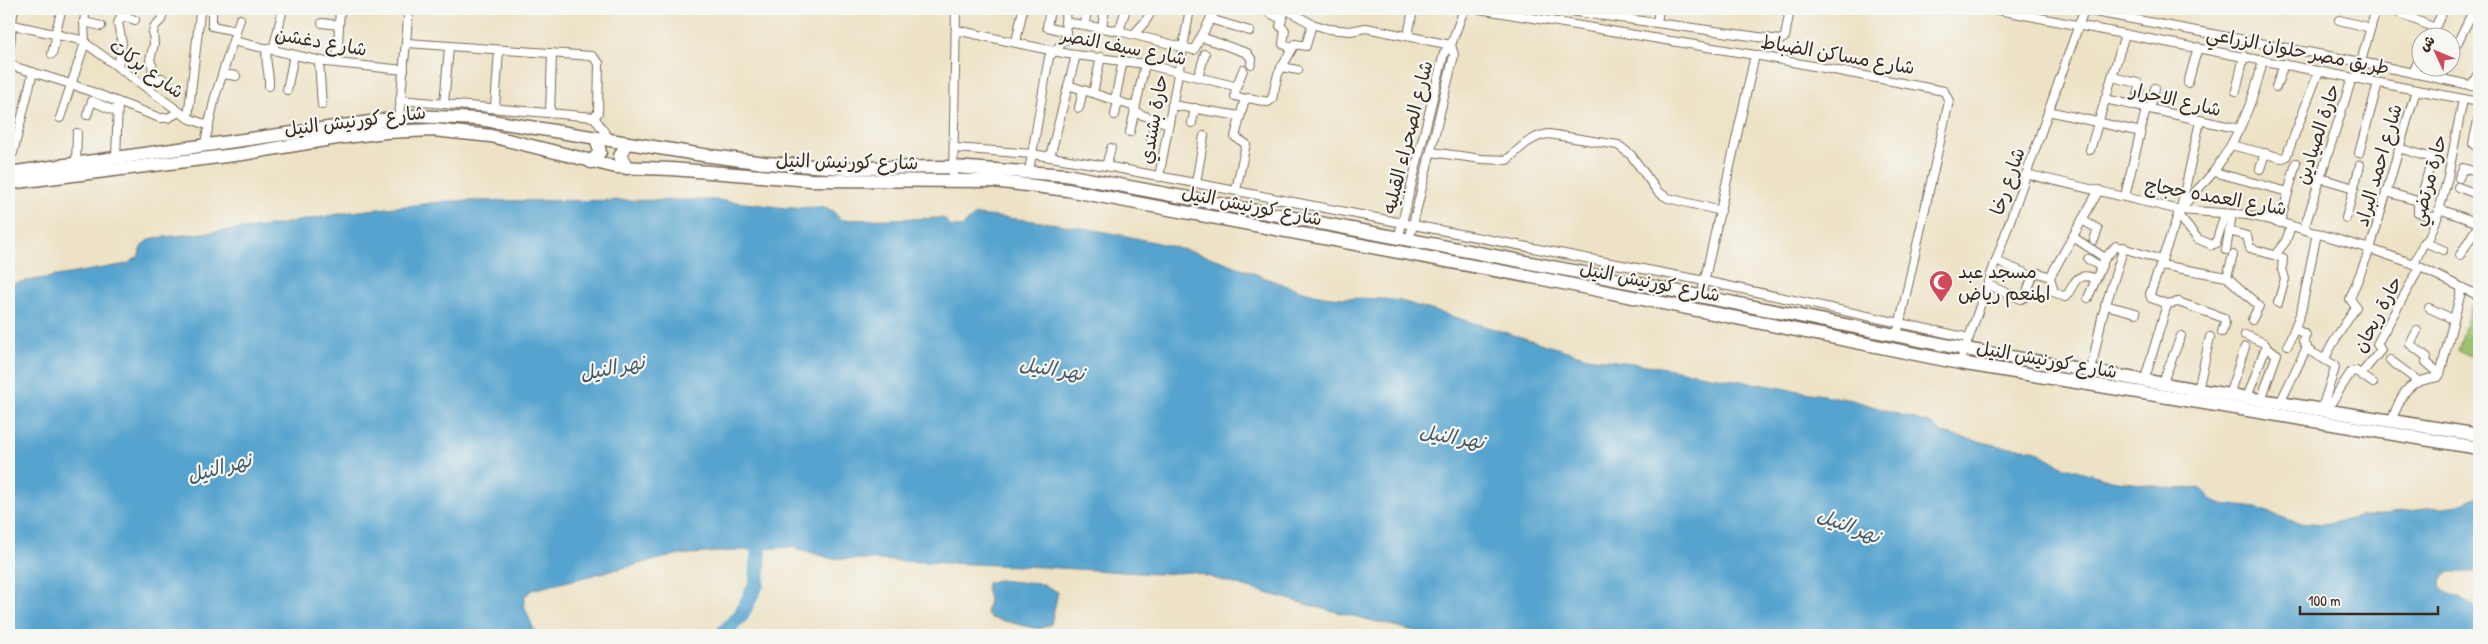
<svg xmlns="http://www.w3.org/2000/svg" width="2488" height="644" font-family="'Patrick Hand','Playpen Sans Arabic',sans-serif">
	<rect width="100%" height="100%" fill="#f6f6f2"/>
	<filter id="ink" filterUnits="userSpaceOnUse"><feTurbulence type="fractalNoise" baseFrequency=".02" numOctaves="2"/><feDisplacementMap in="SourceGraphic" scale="10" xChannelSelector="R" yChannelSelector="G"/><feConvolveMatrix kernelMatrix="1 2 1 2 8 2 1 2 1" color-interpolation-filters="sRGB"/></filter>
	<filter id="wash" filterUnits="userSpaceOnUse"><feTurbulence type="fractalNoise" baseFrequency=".0096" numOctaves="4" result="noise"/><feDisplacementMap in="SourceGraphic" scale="20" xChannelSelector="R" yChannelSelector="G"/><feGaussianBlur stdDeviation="1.12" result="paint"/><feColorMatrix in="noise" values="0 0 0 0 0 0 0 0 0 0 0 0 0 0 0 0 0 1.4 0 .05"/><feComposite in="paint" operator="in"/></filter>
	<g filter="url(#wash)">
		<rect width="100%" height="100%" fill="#ede2c5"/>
		<path fill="#9bc26d" stroke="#6b7646" d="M2471,306L2479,309V357L2458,351Z"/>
		<g fill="#55a3ce" stroke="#486676">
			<path d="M718,200L788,208L819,207L832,210L841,220L941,218L945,219L949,226L962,227L975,215C1052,221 1132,234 1207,256C1243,267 1277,285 1314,294C1343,301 1372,296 1401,301L1587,357L1653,366L1852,400L1931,424L1942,433L2000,446L2033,449L2062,466L2111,480L2177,489L2200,487L2213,500L2222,504L2257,508L2295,522L2328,524L2359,517L2459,505L2479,496V572H2449L2441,578L2440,585L2444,590L2479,609V635H1431L1312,606L1192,572L1157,574L1042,567L829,558L793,547L676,555L532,590L525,596L524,605L536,635H9V284L127,264L139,256C140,245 144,242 154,238L264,227L351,212L450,201Z"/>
			<path d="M998,580L1041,584L1058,592L1051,624L1039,629L991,618L986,613L989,599L986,590L987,583Z"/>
		</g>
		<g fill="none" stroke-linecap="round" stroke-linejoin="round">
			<path stroke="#55a3ce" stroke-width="16" d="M722,635L741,615L757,583L759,550L747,533"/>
		</g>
	</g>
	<g filter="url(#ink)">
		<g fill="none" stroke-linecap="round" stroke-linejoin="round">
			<g stroke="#796a58" stroke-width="10">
				<g id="minor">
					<path d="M212,9V26L236,31"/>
					<path d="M1050,9L1047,27L1066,32"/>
					<path d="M1268,9L1269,13L1282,19"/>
					<path d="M1285,9L1312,24L1329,29L1350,31L1366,28L1451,45"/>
					<path d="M1285,9L1280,26L1285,30L1283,44L1291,48"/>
					<path d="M1479,9L1755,55L1944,91L1949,101L1897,335"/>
					<path d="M1555,9L1780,40L1785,37L1790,9"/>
					<path d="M1993,9L2479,102"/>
					<path d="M2079,9L2361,62L2479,87"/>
					<path d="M2389,9L2435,28"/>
					<path d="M121,16L135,20"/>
					<path d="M1210,19L1250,31"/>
					<path d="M2339,20L2371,28"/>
					<path d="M84,22L101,26"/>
					<path d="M1065,22L1119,31L1194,50L1216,9"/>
					<path d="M322,23L339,25"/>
					<path d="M1657,23L1659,9"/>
					<path d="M9,24L81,40L188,118L207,125"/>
					<path d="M1085,24L1087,9"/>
					<path d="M1102,27L1105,9"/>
					<path d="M956,30L1068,54L1145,64L1234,86L1236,88L1235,96L1246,99"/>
					<path d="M1119,31L1126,9"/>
					<path d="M55,34L62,9"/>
					<path d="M1134,34L1145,22L1153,9"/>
					<path d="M1408,36L1413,9"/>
					<path d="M1201,37L1247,53L1252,60L1251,64"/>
					<path d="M2430,38L2444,9"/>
					<path d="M233,41L326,62L404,70"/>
					<path d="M1016,42L1023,9"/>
					<path d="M267,48C264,61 270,73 269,86"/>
					<path d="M9,50C12,36 11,23 14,9"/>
					<path d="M273,50L283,9"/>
					<path d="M52,54L57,34"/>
					<path d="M2450,58L2474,9"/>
					<path d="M319,61L322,105"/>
					<path d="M337,63L340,9"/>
					<path d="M9,65L71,84L160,118H168L179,112"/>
					<path d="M118,67L122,43L118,23L124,9"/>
					<path d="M1281,67L1298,70"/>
					<path d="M2413,73L2420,57"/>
					<path d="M223,74L236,76"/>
					<path d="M1198,77L1205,54"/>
					<path d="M2112,77L2138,83L2140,88L2135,106"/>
					<path d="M150,79L162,78"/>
					<path d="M2356,79L2376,9"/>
					<path d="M2440,79L2446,68"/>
					<path d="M2188,83L2198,47"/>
					<path d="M1068,85L1132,106L1139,114L1169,124"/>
					<path d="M2471,86L2479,72"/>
					<path d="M2276,87L2284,64"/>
					<path d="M1236,88L1243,70"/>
					<path d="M148,89L153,68L150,60L154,44L153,33L154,27L161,20L164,9"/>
					<path d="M287,90L294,55"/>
					<path d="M2236,91L2244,56"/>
					<path d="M1093,93L1101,57"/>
					<path d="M2105,99L2240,129"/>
					<path d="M400,100L594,117L598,113L599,63L592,56L407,43"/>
					<path d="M1115,100L1123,60"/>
					<path d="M444,104L449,47"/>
					<path d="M1172,105L1240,116"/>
					<path d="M495,107L499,51"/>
					<path d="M1079,108L1083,90"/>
					<path d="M2150,109L2155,88"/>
					<path d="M2048,111L2141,132"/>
					<path d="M550,113L552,55"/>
					<path d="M87,115L92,101L117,112"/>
					<path d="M1115,115L1118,101"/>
					<path d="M2479,116L2473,144L2479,149"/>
					<path d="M399,117L409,9"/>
					<path d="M594,117L610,140"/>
					<path d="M60,118L85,43L84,22L86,9"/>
					<path d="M188,118L200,13"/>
					<path d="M1192,123L1195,108"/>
					<path d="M1130,132L1145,64"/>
					<path d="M1151,139L1156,120"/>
					<path d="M2231,145L2282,158L2286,157L2319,71"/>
					<path d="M204,147L215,97L240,19"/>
					<path d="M955,148L1032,154L1106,166L1705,281L1969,338"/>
					<path d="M2399,148L2432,158L2420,203"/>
					<path d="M2090,150L2125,34"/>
					<path d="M1431,152L1482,159L1507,160C1520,148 1531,136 1549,134L1618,145L1631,155L1658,192L1668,198L1721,211"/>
					<path d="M13,153L33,72"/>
					<path d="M2359,153L2378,83"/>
					<path d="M1050,157L1076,55"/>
					<path d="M116,158L118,103"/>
					<path d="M76,163L77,133"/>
					<path d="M1106,166L1111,148"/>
					<path d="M2260,169L2265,153"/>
					<path d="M1029,171L1049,57L1066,39L1065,9"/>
					<path d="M2214,172L2288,192"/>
					<path d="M2026,174L2180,210L2248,215L2275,221L2370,249L2414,264L2479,296"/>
					<path d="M1159,177L1190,9"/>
					<path d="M2320,178L2354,188"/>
					<path d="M2459,178L2463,168L2479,173"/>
					<path d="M953,181L956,9"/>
					<path d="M1196,183L1204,136"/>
					<path d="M2458,187L2479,195"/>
					<path d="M1236,190L1246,144L1235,137L1244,102L1248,98L1268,102L1272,99L1278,74L1295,44L1306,46L1312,24"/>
					<path d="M2386,192L2418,201V213L2437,218"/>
					<path d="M2125,196L2146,109"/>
					<path d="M2181,208L2200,121"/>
					<path d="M2439,209L2479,223"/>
					<path d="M2178,215L2198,239L2212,245L2216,243L2225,214"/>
					<path d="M2346,218L2360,165"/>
					<path d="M2082,220L2098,229L2094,240"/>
					<path d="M2280,223L2296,163"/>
					<path d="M2304,229L2352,78"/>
					<path d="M2229,231L2247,236L2250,248L2283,258L2282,269L2285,279L2278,303"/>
					<path d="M2073,237L2105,258"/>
					<path d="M1398,239L1444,53L1451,45L1464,9"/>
					<path d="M1409,241L1454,55L1451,45"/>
					<path d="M2424,242L2443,250"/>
					<path d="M2226,250L2232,214"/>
					<path d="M2275,255L2286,241L2291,226"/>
					<path d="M2460,255L2479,224"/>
					<path d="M2088,259L2101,267"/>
					<path d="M1996,261L2032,276"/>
					<path d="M2414,264L2424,242L2429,238L2437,218L2448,177L2463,99"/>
					<path d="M2161,265L2227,277L2259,306L2252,320"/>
					<path d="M2050,277L2054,292L2065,297C2075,288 2073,269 2096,279"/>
					<path d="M2227,277L2233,255"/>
					<path d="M1988,285L2021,299L2025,297L2033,275L2039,273L2050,277L2099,190"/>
					<path d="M1701,296L1755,55"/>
					<path d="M2088,298L2105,258L2116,246L2162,260"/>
					<path d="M2167,304L2178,302L2224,318L2225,323L2222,332"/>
					<path d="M2105,305L2136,313"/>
					<path d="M2429,308L2453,319"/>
					<path d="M2417,331L2410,344L2427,357L2426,362L2440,374"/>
					<path d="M2245,335L2264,343L2266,346L2247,398"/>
					<path d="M2288,345L2301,312L2317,233"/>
					<path d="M2306,349L2334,365L2335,368L2321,411"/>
					<path d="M2325,359C2333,340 2345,325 2356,307L2350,299L2370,249L2416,90"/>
					<path d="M2390,360L2418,381"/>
					<path d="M1960,363L2084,10"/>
					<path d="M2091,371L2102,317L2124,247"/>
					<path d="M2361,374L2381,350L2377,344L2420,267"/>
					<path d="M2144,382L2167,304L2151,298L2150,294L2178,215C2186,198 2203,186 2214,171C2239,137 2254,100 2263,60"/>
					<path d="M2162,384L2181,336"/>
					<path d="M2198,390L2210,337"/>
					<path d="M2229,395L2245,347"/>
					<path d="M2261,400L2277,354L2265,348"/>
					<path d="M2280,403L2307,347L2303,341L2306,335L2295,329"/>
					<path d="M2326,411L2351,372L2356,371L2373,383"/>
					<path d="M2391,421C2404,392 2404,382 2438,377L2440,374L2462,288"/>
				</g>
			</g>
			<g stroke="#796a58" stroke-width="15">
				<g id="trunk">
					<path d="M627,143L620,156L627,168"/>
					<path d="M591,162L600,152L596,138"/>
					<path d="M9,173L413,116L479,119L703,155L765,163L845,168L954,167L1066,175L1589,274L1965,349L2198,390L2479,435"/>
					<path d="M9,183L242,154L337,138L386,132L433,130L491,136L616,167L671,169L811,180L993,181L1067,190L1548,280L1960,363L2479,448"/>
				</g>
			</g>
			<use href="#minor" stroke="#fff" stroke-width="8"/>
			<use href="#trunk" stroke="#fff" stroke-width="12"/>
		</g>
	</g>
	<defs>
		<g id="mosque-pin" transform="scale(1.25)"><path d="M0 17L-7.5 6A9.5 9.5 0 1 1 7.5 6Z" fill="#d1495b" stroke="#f6f6f2"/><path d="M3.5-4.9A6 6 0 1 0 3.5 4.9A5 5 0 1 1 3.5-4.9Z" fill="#fff"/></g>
	</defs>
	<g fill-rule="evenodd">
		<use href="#mosque-pin" x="1941" y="282"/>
	</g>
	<g text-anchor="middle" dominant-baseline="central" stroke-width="4.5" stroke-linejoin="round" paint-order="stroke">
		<g font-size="19" fill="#3b2a1e" stroke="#f6f6f2">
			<text transform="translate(321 41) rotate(10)">شارع دغشن</text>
			<text transform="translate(1124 46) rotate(11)">شارع سيف النصر</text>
			<text transform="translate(2298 50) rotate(11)">طريق مصر حلوان الزراعي</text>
			<text transform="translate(1838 54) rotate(10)">شارع مساكن الضباط</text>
			<text transform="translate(147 68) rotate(36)">شارع بركات</text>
			<text transform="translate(2176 99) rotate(13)">شارع الاحرار</text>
			<text transform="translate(1153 119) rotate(-80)">حارة بشندي</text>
			<text transform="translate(355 120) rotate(-7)">شارع كورنيش النيل</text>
			<text transform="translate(2317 134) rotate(-72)">حارة الصيادين</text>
			<text transform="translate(1407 137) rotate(-76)">شارع الصحراء القبليه</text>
			<text transform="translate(847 161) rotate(1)">شارع كورنيش النيل</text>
			<text transform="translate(2378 165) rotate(-74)">شارع احمد البراد</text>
			<text transform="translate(2428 180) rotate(-75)">حارة مرتضي</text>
			<text transform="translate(2007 181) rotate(-71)">شارع رخا</text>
			<text transform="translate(2216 196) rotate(10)">شارع العمده حجاج</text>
			<text transform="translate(1252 205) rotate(11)">شارع كورنيش النيل</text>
			<text transform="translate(1650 281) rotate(11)">شارع كورنيش النيل</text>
			<text transform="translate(2377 314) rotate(-62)">حارة ريحان</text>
			<text transform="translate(2047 359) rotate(10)">شارع كورنيش النيل</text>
		</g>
		<g font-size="19" fill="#3b2a1e" stroke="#f6f6f2" text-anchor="start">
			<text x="1958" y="271">مسجد عبد<tspan x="1958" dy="22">المنعم رياض</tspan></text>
		</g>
		<g font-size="20" font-style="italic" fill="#455a64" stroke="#f6f6f2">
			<text transform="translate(612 367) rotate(-11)">نهر النيل</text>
			<text transform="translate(1052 368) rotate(9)">نهر النيل</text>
			<text transform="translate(1452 436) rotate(10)">نهر النيل</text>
			<text transform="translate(219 467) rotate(-15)">نهر النيل</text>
			<text transform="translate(1849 525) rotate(21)">نهر النيل</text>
		</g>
	</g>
	<rect width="2488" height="644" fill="none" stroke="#f6f6f2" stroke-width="30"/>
	<g transform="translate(2436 52) rotate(314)"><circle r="24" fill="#f6f6f2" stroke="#aba49d"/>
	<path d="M0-4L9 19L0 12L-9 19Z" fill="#d1495b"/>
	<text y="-8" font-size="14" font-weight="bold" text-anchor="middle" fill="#3b2a1e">ش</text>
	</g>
	<path d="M2300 606v8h138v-8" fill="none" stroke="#3b2a1e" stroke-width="2.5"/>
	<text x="2308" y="606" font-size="15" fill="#3b2a1e" stroke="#f6f6f2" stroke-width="4" paint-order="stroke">100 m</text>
</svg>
